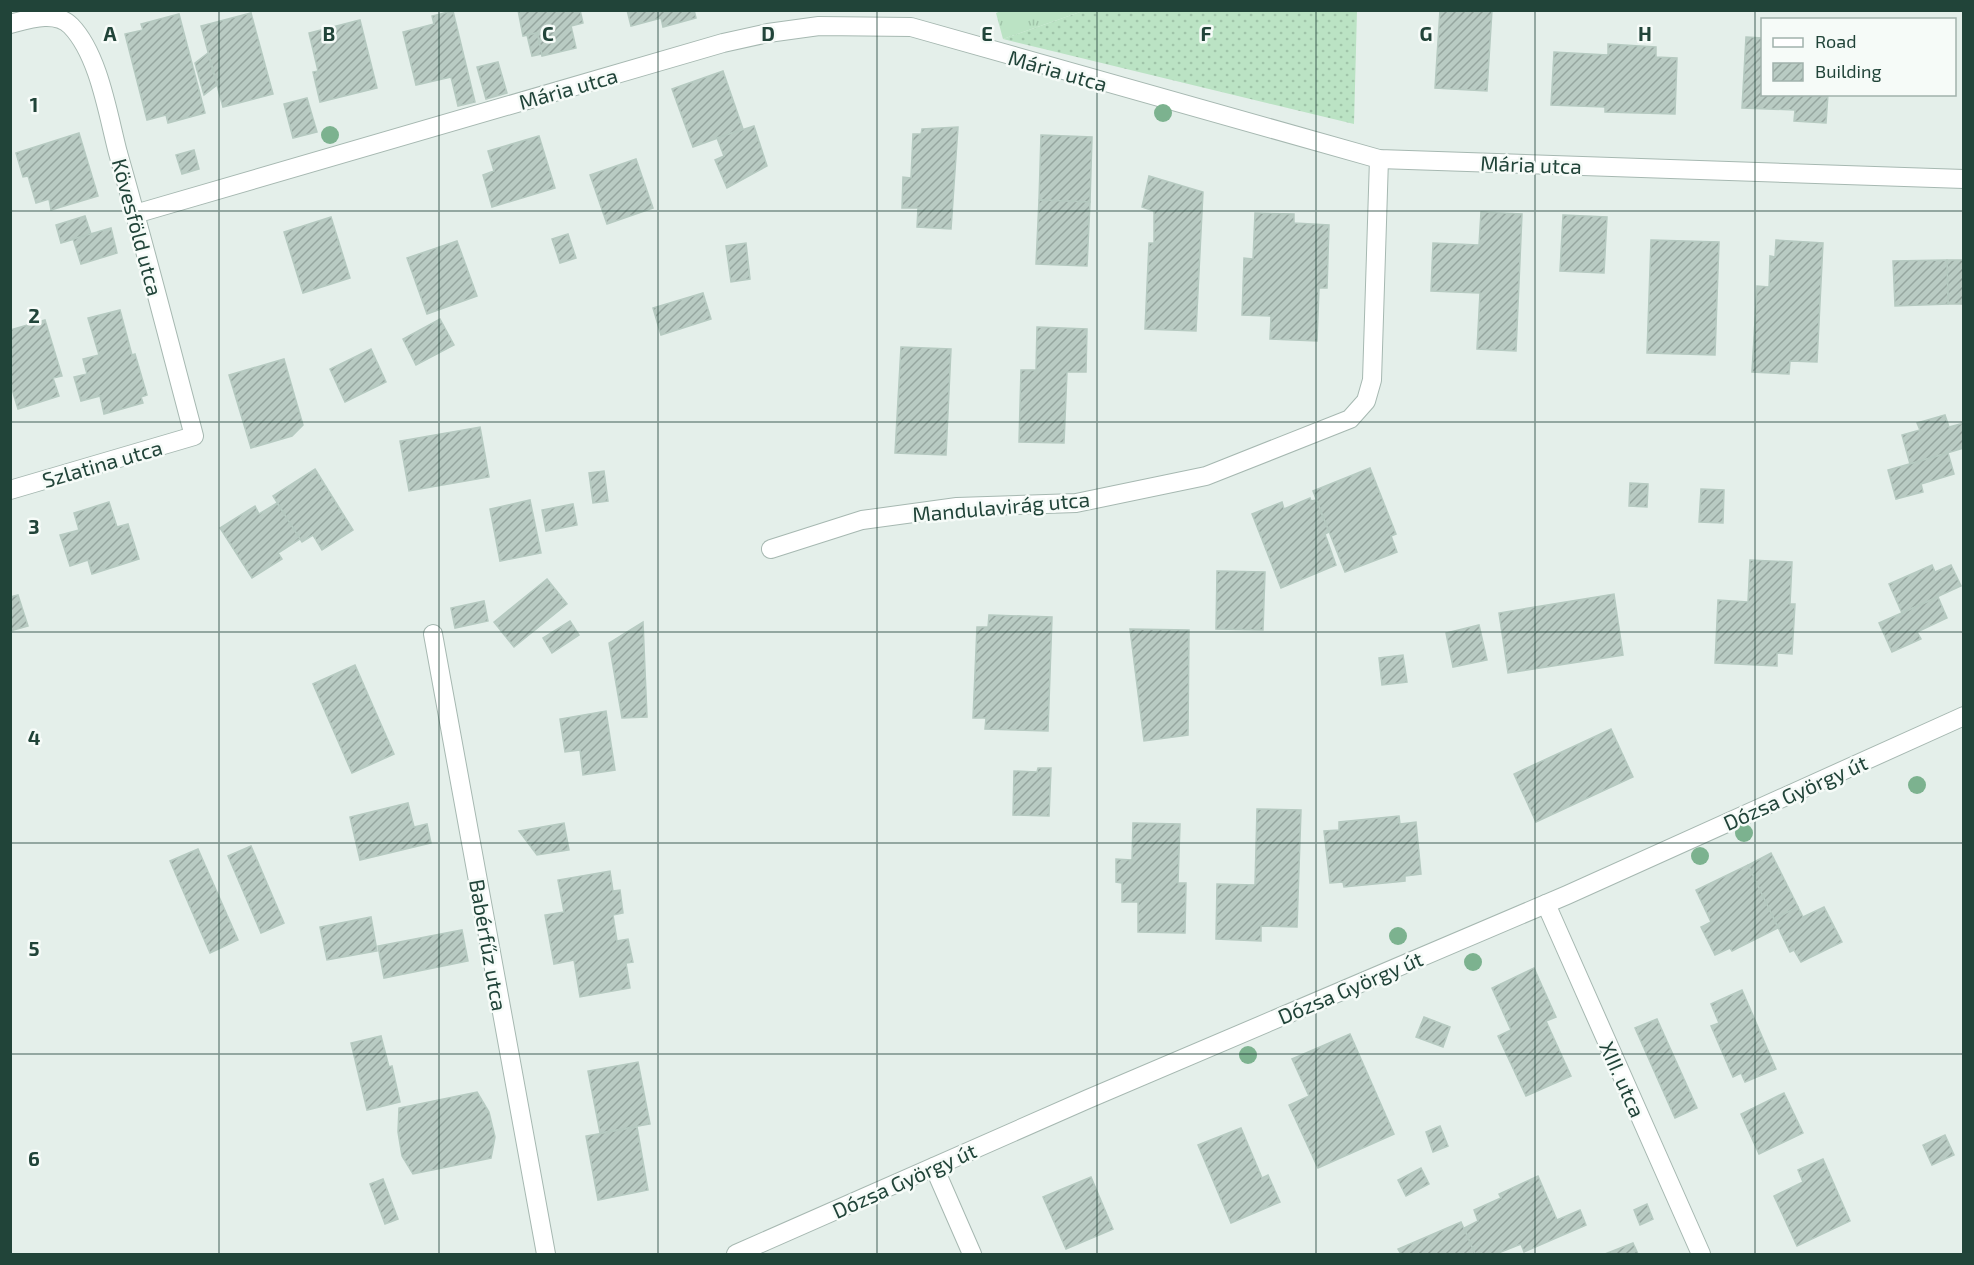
<svg xmlns="http://www.w3.org/2000/svg" width="1974" height="1265" font-family="'Exo 2',sans-serif">
	<defs>
		<pattern id="grass-dots" width="8" height="8" patternUnits="userSpaceOnUse" patternTransform="scale(1.5)"><rect width="8" height="8" fill="#bbe3c4"/><path d="M2 2h.1M6 6h.1" fill="none" stroke="#a0c4a9" stroke-width="1.8" stroke-linecap="round"/></pattern>
		<pattern id="park-tufts" width="24" height="20" patternUnits="userSpaceOnUse" patternTransform="scale(1.5)"><rect width="24" height="20" fill="#bbe3c4"/><path d="M3 7l-1-3M5 7V3M7 7l1-3M15 17l-1-3M17 17v-4M19 17l1-3" fill="none" stroke="#a0c4a9"/></pattern>
		<pattern id="building-hatch" width="6" height="6" patternUnits="userSpaceOnUse" patternTransform="scale(1.5)"><rect width="6" height="6" fill="#b9cbc3"/><path d="M-1 1l2-2M0 6l6-6M5 7l2-2" fill="none" stroke="#96a69f"/></pattern>
	</defs>
	<rect width="100%" height="100%" fill="#e4efea"/>
	<path fill="url(#grass-dots)" d="M1083,11H1357L1354,124L1003,39Z"/>
	<path fill="url(#park-tufts)" d="M1003,10H1083V11L1003,39L996,13Z"/>
	<g fill="url(#building-hatch)" stroke="#b6cac1" stroke-width="1.5">
		<path d="M518,10H580L583,23L571,26L576,48L542,56L537,33L523,36Z"/>
		<path d="M627,10H694L696,18L663,27L661,18L631,26Z"/>
		<path d="M1440,10H1492L1487,91L1435,88Z"/>
		<path d="M453,11L475,102L458,106L451,77L416,85L403,32L434,24L432,16Z"/>
		<path d="M251,13L273,94L223,107L201,26Z"/>
		<path d="M179,14L205,113L168,123L166,115L147,120L125,34L143,30L141,24Z"/>
		<path d="M360,20L377,88L320,102L313,72L318,71L309,33Z"/>
		<path d="M537,33L542,54L532,56L527,35Z"/>
		<path d="M1746,37L1762,38V94H1828L1826,123L1794,121L1795,110L1742,108Z"/>
		<path d="M1608,44L1656,47V57L1677,58L1675,114L1605,112V107L1551,105L1554,52L1608,55Z"/>
		<path d="M208,53L217,85L204,95L195,63Z"/>
		<path d="M498,62L507,93L486,99L477,67Z"/>
		<path d="M723,71L743,129L693,147L672,89Z"/>
		<path d="M307,98L317,132L293,138L284,104Z"/>
		<path d="M754,126L767,166L727,188L715,160L724,156L717,138Z"/>
		<path d="M958,127L951,229L917,227L918,208H902L903,177L911,178L913,134H921L922,129Z"/>
		<path d="M79,133L98,196L51,210L49,199L36,203L28,176L23,177L16,153Z"/>
		<path d="M1041,135L1092,137L1090,202L1039,200Z"/>
		<path d="M539,136L555,188L492,207L483,175L494,171L488,151Z"/>
		<path d="M194,150L199,169L182,174L176,155Z"/>
		<path d="M636,159L653,208L607,224L590,175Z"/>
		<path d="M1149,176L1203,192L1196,331L1145,329L1149,243H1154V211L1142,207Z"/>
		<path d="M1039,200L1090,202L1087,266L1036,264Z"/>
		<path d="M1481,212L1522,214L1516,351L1477,349L1480,293L1431,291L1433,243L1479,245Z"/>
		<path d="M1255,213L1294,214V223L1329,225L1327,288H1319L1317,341L1270,339L1271,316L1242,315L1244,258L1253,259Z"/>
		<path d="M1563,215L1607,217L1604,273L1560,271Z"/>
		<path d="M85,216L91,234L61,243L56,225Z"/>
		<path d="M331,217L350,278L303,293L284,232Z"/>
		<path d="M111,228L117,253L81,264L73,239Z"/>
		<path d="M568,234L576,258L560,263L552,239Z"/>
		<path d="M1651,240L1719,242L1715,355L1647,353Z"/>
		<path d="M1776,240L1823,243L1817,362L1790,361L1789,374L1752,372L1757,286L1769,287L1770,256L1775,257Z"/>
		<path d="M457,241L477,296L427,314L407,258Z"/>
		<path d="M746,243L750,279L731,282L726,246Z"/>
		<path d="M1947,260H1964V304H1948Z"/>
		<path d="M1947,260L1948,304L1895,306L1893,261Z"/>
		<path d="M703,293L711,319L661,335L653,308Z"/>
		<path d="M120,310L132,355L135,354L147,395L141,397L143,403L104,414L100,396L81,401L74,377L87,374L83,359L99,355L88,318Z"/>
		<path d="M440,319L454,345L416,365L403,339Z"/>
		<path d="M45,320L62,376L53,378L59,396L18,409L10,383V330Z"/>
		<path d="M1037,327L1087,329L1086,372H1067L1064,443L1019,442L1021,370H1036Z"/>
		<path d="M901,347L951,349L946,455L895,453Z"/>
		<path d="M371,349L386,382L345,402L330,369Z"/>
		<path d="M284,359L303,425L292,436L251,448L229,375Z"/>
		<path d="M1945,415L1949,427L1964,423V448L1910,464L1902,435L1920,430L1917,423Z"/>
		<path d="M480,427L489,477L409,491L400,441Z"/>
		<path d="M1948,453L1954,474L1921,484L1923,492L1896,499L1888,470Z"/>
		<path d="M1370,468L1396,534L1391,536L1397,552L1345,572L1313,491Z"/>
		<path d="M315,469L353,530L322,550L313,535L302,542L273,496Z"/>
		<path d="M604,471L608,501L593,503L589,473Z"/>
		<path d="M1630,483L1648,484L1647,507L1629,506Z"/>
		<path d="M1701,489L1724,490L1723,523L1699,522Z"/>
		<path d="M1310,498L1311,501L1316,500L1329,532L1325,534L1336,565L1281,588L1252,514L1282,502L1284,509Z"/>
		<path d="M530,500L541,553L500,561L490,509Z"/>
		<path d="M109,502L117,527L128,524L139,559L92,574L88,560L70,566L60,535L79,530L74,513Z"/>
		<path d="M277,503L300,539L278,553L282,559L252,578L220,528L255,506L259,514Z"/>
		<path d="M573,504L577,525L546,531L542,510Z"/>
		<path d="M1750,560L1792,562L1790,604H1795L1792,654L1777,653V666L1715,663L1718,600L1748,602Z"/>
		<path d="M1932,565L1935,572L1951,565L1961,586L1902,613L1889,584Z"/>
		<path d="M1217,571L1265,572L1263,630L1216,629Z"/>
		<path d="M547,579L567,604L514,647L494,622Z"/>
		<path d="M1614,594L1623,655L1508,673L1499,613Z"/>
		<path d="M18,595L28,626L10,631V597Z"/>
		<path d="M1938,597L1947,618L1917,632L1921,639L1892,652L1879,623Z"/>
		<path d="M484,601L488,621L455,628L451,608Z"/>
		<path d="M989,615L1052,617L1048,731L985,729L986,718H973L977,627H988Z"/>
		<path d="M570,621L579,635L552,653L543,638Z"/>
		<path d="M643,622L647,717L622,718L609,643Z"/>
		<path d="M1479,625L1487,660L1453,667L1446,633Z"/>
		<path d="M1130,629L1189,630L1188,735L1144,741Z"/>
		<path d="M1403,655L1407,682L1382,685L1379,658Z"/>
		<path d="M355,665L394,754L352,773L313,684Z"/>
		<path d="M606,711L615,770L583,775L580,750L565,752L560,719Z"/>
		<path d="M1611,729L1633,777L1536,822L1514,774Z"/>
		<path d="M1038,768H1051L1049,816L1013,815L1014,771L1037,772Z"/>
		<path d="M408,803L414,827L427,824L431,843L360,860L350,817Z"/>
		<path d="M1257,809L1301,810L1297,927L1261,926V941L1216,939L1217,884L1255,885Z"/>
		<path d="M1399,816L1400,824L1416,822L1421,874L1405,876V881L1344,887L1343,882L1330,883L1324,831L1339,830V822Z"/>
		<path d="M564,823L569,850L537,855L519,831Z"/>
		<path d="M1133,823L1180,824L1178,883H1186L1185,933L1138,932V902H1122V883L1116,882V859L1132,860Z"/>
		<path d="M251,846L284,923L261,933L228,856Z"/>
		<path d="M198,849L238,940L210,953L170,861Z"/>
		<path d="M1771,853L1798,907L1774,919L1748,865Z"/>
		<path d="M1748,865L1778,928L1732,951L1730,948L1715,955L1701,927L1711,922L1696,890Z"/>
		<path d="M610,871L613,891L620,890L623,913L613,915L617,941L628,939L633,962L626,963L630,988L580,997L574,960L554,964L545,915L564,912L558,880Z"/>
		<path d="M1798,907L1803,917L1824,907L1842,942L1801,962L1794,950L1790,952L1774,919Z"/>
		<path d="M371,917L377,951L327,960L320,927Z"/>
		<path d="M462,930L468,961L384,978L378,946Z"/>
		<path d="M1534,968L1556,1017L1546,1021L1571,1076L1526,1096L1498,1036L1511,1030L1492,988Z"/>
		<path d="M1742,990L1776,1069L1745,1082L1741,1073L1733,1077L1711,1026L1719,1023L1711,1004Z"/>
		<path d="M1424,1017L1450,1027L1443,1047L1416,1037Z"/>
		<path d="M1657,1019L1697,1108L1675,1118L1635,1028Z"/>
		<path d="M1350,1034L1394,1134L1318,1168L1289,1105L1309,1096L1292,1059Z"/>
		<path d="M381,1036L389,1067L392,1066L400,1102L367,1110L351,1043Z"/>
		<path d="M638,1062L650,1124L600,1133L588,1071Z"/>
		<path d="M477,1092L489,1112L495,1137L491,1158L413,1174L402,1156L398,1132L399,1108Z"/>
		<path d="M1784,1093L1803,1133L1759,1154L1741,1114Z"/>
		<path d="M1440,1126L1448,1146L1433,1152L1426,1132Z"/>
		<path d="M637,1127L648,1190L598,1200L586,1136Z"/>
		<path d="M1241,1128L1262,1178L1268,1175L1280,1202L1231,1223L1198,1145Z"/>
		<path d="M1945,1135L1954,1155L1932,1165L1923,1145Z"/>
		<path d="M1823,1159L1850,1221L1797,1246L1774,1196L1803,1182L1798,1170Z"/>
		<path d="M1421,1168L1429,1184L1406,1196L1398,1180Z"/>
		<path d="M1538,1176L1557,1220L1580,1210L1586,1225L1524,1252L1521,1244L1496,1254H1475L1464,1228L1478,1221L1474,1210L1501,1198L1499,1194Z"/>
		<path d="M1091,1177L1113,1229L1066,1249L1043,1197Z"/>
		<path d="M383,1179L398,1219L385,1224L370,1184Z"/>
		<path d="M1647,1204L1653,1219L1640,1225L1634,1210Z"/>
		<path d="M1461,1222L1475,1254H1401L1398,1249Z"/>
		<path d="M1633,1243L1638,1254H1605Z"/>
	</g>
	<g fill="none" stroke-linecap="round" stroke-linejoin="round">
		<g stroke="#a6b8b1" stroke-width="20">
			<g id="minor">
				<path d="M10,24C29,19 56,10 71,26C99,55 108,115 118,153C145,247 169,342 194,436L10,490"/>
				<path d="M135,214L723,43L768,33L819,26L911,27L1379,159L1964,179"/>
				<path d="M771,549L862,520L957,507L1076,503L1206,476L1350,419L1366,401L1372,380L1379,159"/>
				<path d="M433,634L546,1254"/>
				<path d="M1546,904L1701,1254"/>
				<path d="M934,1167L972,1254"/>
				<path d="M736,1254L1088,1099L1567,895L1964,716"/>
			</g>
		</g>
		<use href="#minor" stroke="#fff" stroke-width="18"/>
	</g>
	<g fill="#7cb28f">
		<circle cx="1163" cy="113" r="9"/>
		<circle cx="330" cy="135" r="9"/>
		<circle cx="1917" cy="785" r="9"/>
		<circle cx="1744" cy="833" r="9"/>
		<circle cx="1700" cy="856" r="9"/>
		<circle cx="1398" cy="936" r="9"/>
		<circle cx="1473" cy="962" r="9"/>
		<circle cx="1248" cy="1055" r="9"/>
	</g>
	<path fill="none" stroke="#214439" stroke-width="1.5" stroke-opacity="0.55" d="M219,10V1254M439,10V1254M658,10V1254M877,10V1254M1097,10V1254M1316,10V1254M1535,10V1254M1755,10V1254M10,211H1964M10,422H1964M10,632H1964M10,843H1964M10,1054H1964"/>
	<g text-anchor="middle" dominant-baseline="central" stroke-width="5" stroke-linejoin="round" paint-order="stroke">
		<g font-size="21" fill="#214439" stroke="#f6fbf8">
			<text transform="translate(1058 70) rotate(16)">Mária utca</text>
			<text transform="translate(568 88) rotate(-16)">Mária utca</text>
			<text transform="translate(1531 164) rotate(2)">Mária utca</text>
			<text transform="translate(138 227) rotate(75)">Kövesföld utca</text>
			<text transform="translate(102 463) rotate(-16)">Szlatina utca</text>
			<text transform="translate(1001 506) rotate(-5)">Mandulavirág utca</text>
			<text transform="translate(1795 792) rotate(-24)">Dózsa György út</text>
			<text transform="translate(489 945) rotate(80)">Babérfűz utca</text>
			<text transform="translate(1350 987) rotate(-23)">Dózsa György út</text>
			<text transform="translate(1623 1079) rotate(66)">XIII. utca</text>
			<text transform="translate(904 1180) rotate(-24)">Dózsa György út</text>
		</g>
	</g>
	<g font-size="20" text-anchor="middle" font-weight="bold" fill="#214439" stroke="#f6fbf8" stroke-width="5" stroke-linejoin="round" paint-order="stroke">
		<text x="110" y="41">A</text>
		<text x="329" y="41">B</text>
		<text x="548" y="41">C</text>
		<text x="768" y="41">D</text>
		<text x="987" y="41">E</text>
		<text x="1206" y="41">F</text>
		<text x="1426" y="41">G</text>
		<text x="1645" y="41">H</text>
		<text x="34" y="112">1</text>
		<text x="34" y="323">2</text>
		<text x="34" y="534">3</text>
		<text x="34" y="745">4</text>
		<text x="34" y="956">5</text>
		<text x="34" y="1166">6</text>
	</g>
	<rect width="1974" height="1265" fill="none" stroke="#214439" stroke-width="24"/>
	<rect x="1761" y="18" width="195" height="78" fill="#f6fbf8" stroke="#a1b2ac" stroke-width="1.5"/>
	<rect x="1773" y="38" width="30" height="9" fill="#ffffff" stroke="#a1b2ac" stroke-width="1.5"/>
	<text x="1815" y="48" font-size="18" fill="#214439">Road</text>
	<rect x="1773" y="63" width="30" height="18" fill="url(#building-hatch)" stroke="#a1b2ac" stroke-width="1.5"/>
	<text x="1815" y="78" font-size="18" fill="#214439">Building</text>
</svg>
